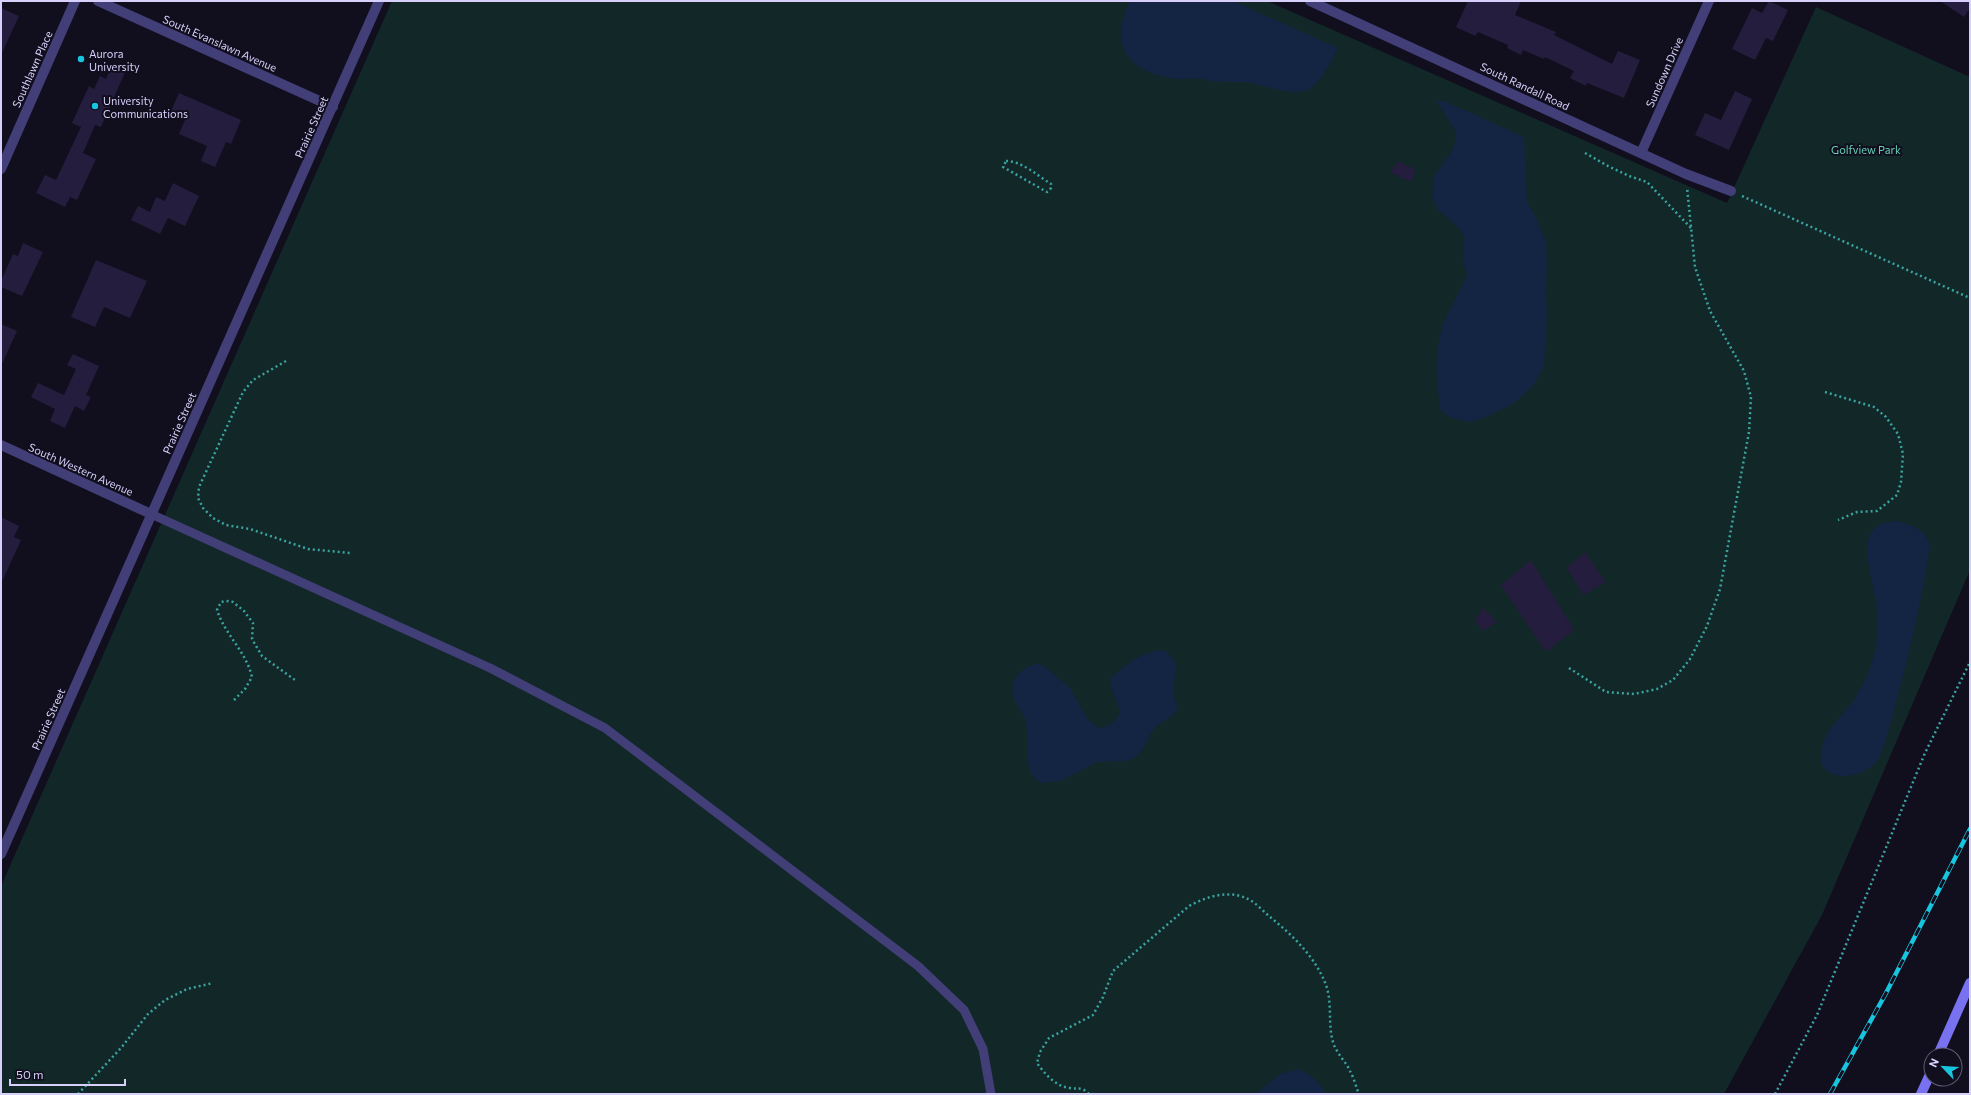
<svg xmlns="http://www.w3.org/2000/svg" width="1971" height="1095" font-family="Commissioner,sans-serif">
	<rect width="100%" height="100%" fill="#110e1e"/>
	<path fill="#122727" d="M392,1H1267L1727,203L1816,7L1970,77V570L1822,915L1724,1094H1V886Z"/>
	<g fill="#132542">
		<path d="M1130,1H1233L1338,48C1333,59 1321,81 1311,88C1295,99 1262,84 1245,82C1234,82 1223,82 1212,81C1208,81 1204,79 1200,79C1193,78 1186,80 1178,79C1130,74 1107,48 1130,1Z"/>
		<path d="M1436,100L1444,101L1524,137L1527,202L1536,217L1546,242L1547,268L1545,293L1547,313L1544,366L1534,385L1513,404L1486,417L1470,422L1452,418L1441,411C1436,386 1434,346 1444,322C1451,305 1461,291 1467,274L1463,264L1464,236L1455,224L1438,210L1432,196L1434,176L1454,148L1456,132Z"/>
		<path d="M1898,521C1911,525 1925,529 1929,543C1933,557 1888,749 1878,760C1869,771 1853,777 1840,776C1831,774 1821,770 1821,760C1821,729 1840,721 1855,698C1862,687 1868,674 1872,662C1878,644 1879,623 1876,604C1874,586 1862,551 1870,535C1875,524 1887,521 1898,521Z"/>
		<path d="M1164,650C1181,665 1177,667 1173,687C1172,693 1177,703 1178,709L1172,716L1159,724L1152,731L1143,749L1136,757L1126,761L1097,762L1060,781L1042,783C1039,781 1034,778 1032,775C1024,762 1030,734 1025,719C1020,706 1008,698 1014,682C1017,671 1028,667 1038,663L1045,667L1070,688L1088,720L1099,728C1108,727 1118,721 1120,711L1111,687L1110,679C1126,664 1142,651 1164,650Z"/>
		<path d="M1298,1069C1309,1074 1322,1082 1325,1094H1256L1280,1074Z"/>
	</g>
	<g fill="#241d3d">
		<path d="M1468,1H1521L1515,15L1556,32L1554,35L1612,64L1618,51L1640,60L1624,98L1587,83L1586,86L1570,78L1574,71L1545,57L1544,59L1523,50L1521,55L1507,48L1508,45L1478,32L1475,36L1456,27Z"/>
		<path d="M1769,1L1788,10L1773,41L1766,38L1755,60L1732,49L1752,8L1762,13Z"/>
		<path d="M1940,1H1970V8L1964,17Z"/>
		<path d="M1,8L19,16L1,55Z"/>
		<path d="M113,64L126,70L101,127L95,125L83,153L96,159L77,200L70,197L65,207L36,193L45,175L56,180L81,127L72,123L89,86L94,89L100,76L106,79Z"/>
		<path d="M1735,91L1752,99L1729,150L1695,135L1705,113L1721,120Z"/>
		<path d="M179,93L241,120L231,144L226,142L215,167L201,161L207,146L179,134L185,120L170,113Z"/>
		<path d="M1397,161L1416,170L1411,182L1391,173Z"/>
		<path d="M173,183L199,196L185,226L168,218L160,234L131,220L138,206L150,212L156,197L165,201Z"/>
		<path d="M23,243L43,252L22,296L1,287V281L13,254L18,256Z"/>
		<path d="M96,260L147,281L130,318L104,307L95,327L71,317Z"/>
		<path d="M1,324L17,331L1,366Z"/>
		<path d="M73,354L99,366L86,395L91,397L84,411L75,406L65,428L50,421L55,409L31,397L38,383L64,395L76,369L67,365Z"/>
		<path d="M1,517L19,526L14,537L21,540L1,584Z"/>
		<path d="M1585,552L1606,582L1583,595L1567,568Z"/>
		<path d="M1531,560L1574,630L1546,652L1501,585Z"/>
		<path d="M1483,608L1497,622L1483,631L1474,621Z"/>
	</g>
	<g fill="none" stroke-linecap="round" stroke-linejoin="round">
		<g stroke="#3aa4a1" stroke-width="2.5" stroke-dasharray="2 3" stroke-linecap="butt">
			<path d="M1585,153L1608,166L1629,176L1647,182L1691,228"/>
			<path d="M1006,161C1022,161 1038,176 1051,184V188L1047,192L1003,167Z"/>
			<path d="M1742,196L1970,298"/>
			<path d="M286,361L253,380L243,392L199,487L198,498L203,508L213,518L226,525L250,529L308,549L350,553"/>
			<path d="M1825,392L1874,407L1886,417L1898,434L1903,454L1901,482L1897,495L1877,511L1857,512L1838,520"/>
			<path d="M1569,668L1606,692L1634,694L1657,689L1673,680L1690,659L1707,626L1720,589L1749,432L1751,397L1744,371L1710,311L1695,267L1687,187"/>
			<path d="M234,700L245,689L252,677C246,651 225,635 217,610L221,602L226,601L233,602L244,611L253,623L252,639L262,656L295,680"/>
			<path d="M78,1094L121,1048L148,1014L165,1000L187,989L213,983"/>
			<path d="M1089,1094L1083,1089C1078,1088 1075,1089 1070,1088C1056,1087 1044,1073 1037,1063L1040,1052L1049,1038L1093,1015L1103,997L1113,971L1189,906C1208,896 1230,889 1250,900C1257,904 1263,911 1269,916C1292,935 1315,956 1326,985C1333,1005 1327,1026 1334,1045C1338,1055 1346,1062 1350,1071C1354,1078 1356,1087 1359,1094"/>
			<path d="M1775,1094L1817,1015L1925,753L1970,662"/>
		</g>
		<path stroke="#423e78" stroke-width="9" d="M151,514L490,668L605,728L918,966L964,1010L983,1049L991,1094"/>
		<g stroke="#423e78" stroke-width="10">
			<path d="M98,1L333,107"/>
			<path d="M1310,1L1686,174L1731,191"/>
			<path d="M1641,153L1709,1"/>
			<path d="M1,169L75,1"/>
			<path d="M1,445L151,514"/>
		</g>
		<path stroke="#423e78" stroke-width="10" d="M1,854L379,1"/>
		<g stroke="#7872f0" stroke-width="10">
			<path d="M1938,1055L1970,983"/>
			<path d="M1921,1094L1931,1072"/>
		</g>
		<g stroke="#18c5de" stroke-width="4.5">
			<path id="rail" d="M1830,1094L1885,995L1970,829"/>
		</g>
		<use href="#rail" stroke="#110e1e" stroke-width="3" stroke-dasharray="9" stroke-linecap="butt"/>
	</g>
	<g fill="#18c5de" stroke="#110e1e" stroke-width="1.5">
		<circle cx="81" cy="59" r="4"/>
		<circle cx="95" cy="106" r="4"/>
	</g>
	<g text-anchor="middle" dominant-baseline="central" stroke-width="4" stroke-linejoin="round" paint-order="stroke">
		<g font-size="11" fill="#d6d0fa" stroke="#110e1e">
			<text transform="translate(220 43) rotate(24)">South Evanslawn Avenue</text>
			<text transform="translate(32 69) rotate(-66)">Southlawn Place</text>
			<text transform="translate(1664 72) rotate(-66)">Sundown Drive</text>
			<text transform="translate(1525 86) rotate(25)">South Randall Road</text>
			<text transform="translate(311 127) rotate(-66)">Prairie Street</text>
			<text transform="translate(179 423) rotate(-66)">Prairie Street</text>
			<text transform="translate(81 469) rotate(24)">South Western Avenue</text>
			<text transform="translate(48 719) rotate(-66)">Prairie Street</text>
		</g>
		<g font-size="11" fill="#d6d0fa" stroke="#110e1e" text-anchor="start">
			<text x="89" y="53">Aurora<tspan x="89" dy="13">University</tspan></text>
			<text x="103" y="100">University<tspan x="103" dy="13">Communications</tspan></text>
		</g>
		<g font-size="11" fill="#65d1b9" stroke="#110e1e">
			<text x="1866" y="149">Golfview Park</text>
		</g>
	</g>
	<rect width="1971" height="1095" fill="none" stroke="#d6d0fa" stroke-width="4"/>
	<g transform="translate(1943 1067) rotate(295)"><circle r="19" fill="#110e1e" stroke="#605c76"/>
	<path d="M0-3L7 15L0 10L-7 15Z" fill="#18c5de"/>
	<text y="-6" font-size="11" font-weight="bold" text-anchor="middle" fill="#d6d0fa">N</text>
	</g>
	<path d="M10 1079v6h115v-6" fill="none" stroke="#d6d0fa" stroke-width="2"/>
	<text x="16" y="1079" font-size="12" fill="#d6d0fa" stroke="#110e1e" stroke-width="3" paint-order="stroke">50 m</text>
</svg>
